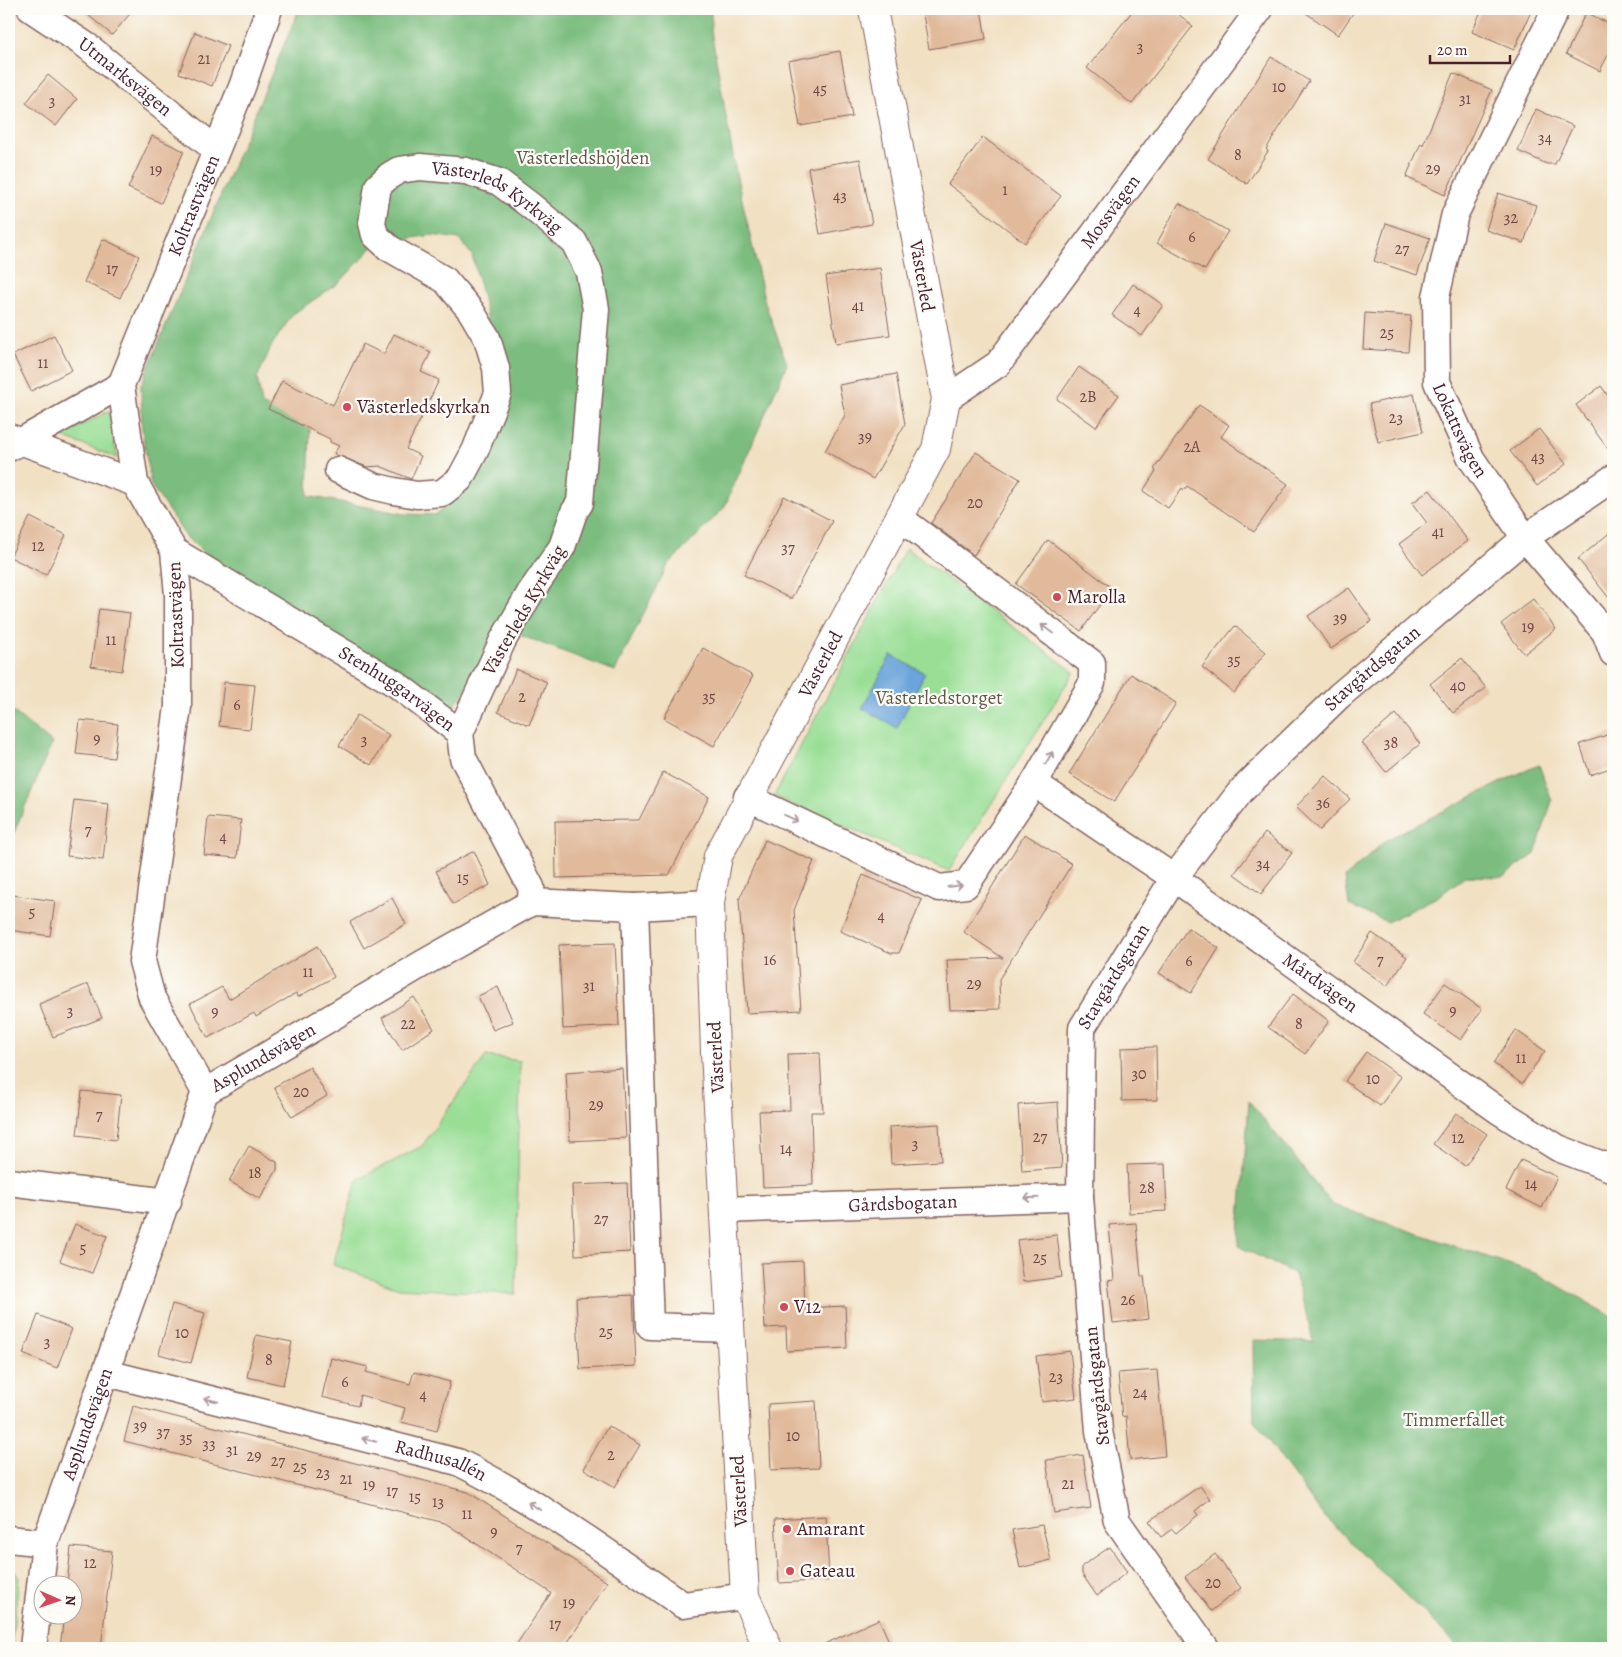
<svg xmlns="http://www.w3.org/2000/svg" width="1622" height="1657" font-family="Alegreya,serif">
	<rect width="100%" height="100%" fill="#fdfcf7"/>
	<filter id="ink" filterUnits="userSpaceOnUse"><feTurbulence type="fractalNoise" baseFrequency=".02" numOctaves="2"/><feDisplacementMap in="SourceGraphic" scale="10" xChannelSelector="R" yChannelSelector="G"/><feConvolveMatrix kernelMatrix="1 2 1 2 8 2 1 2 1" color-interpolation-filters="sRGB"/></filter>
	<filter id="wash" filterUnits="userSpaceOnUse"><feTurbulence type="fractalNoise" baseFrequency=".0096" numOctaves="4" result="noise"/><feDisplacementMap in="SourceGraphic" scale="20" xChannelSelector="R" yChannelSelector="G"/><feGaussianBlur stdDeviation="1.12" result="paint"/><feColorMatrix in="noise" values="0 0 0 0 0 0 0 0 0 0 0 0 0 0 0 0 0 1.4 0 .05"/><feComposite in="paint" operator="in"/></filter>
	<g filter="url(#wash)">
		<rect width="100%" height="100%" fill="#f1e0c2"/>
		<g fill="#9ade96" stroke="#727e60">
			<path d="M109,411L117,458L60,436Z"/>
			<path d="M906,548L1074,672L949,871L774,796Z"/>
			<path d="M486,1056L520,1061L516,1294L399,1288L333,1265L357,1180L422,1146Z"/>
			<path d="M9,1564L19,1578L11,1648H9Z"/>
		</g>
		<g fill="#7bbd7f" stroke="#626e55" fill-rule="evenodd">
			<path d="M299,9H711V30L736,173L765,303L787,364L724,508L668,565L615,671L522,636L510,604L470,685L450,711L236,579L187,538L151,485L142,429L141,385ZM432,235L459,239L472,255L487,315L489,437L474,473L456,499L435,515L404,514L308,496L310,429L262,404L257,378L272,345L293,314L340,282L383,236L399,240Z"/>
			<path d="M9,708L52,743L9,844Z"/>
			<path d="M1539,765L1552,801L1535,854L1503,877L1466,876L1437,897L1387,922L1349,905L1345,878L1386,840L1513,776Z"/>
			<path d="M1249,1101L1333,1205L1538,1274L1613,1317V1648H1460L1321,1513L1254,1421L1253,1340L1314,1342L1295,1274L1238,1246Z"/>
		</g>
		<path fill="#6aa4da" stroke="#5a6282" d="M891,655L925,673L897,728L862,708Z"/>
		<g id="blocks">
			<g fill="#e1ba9b">
				<path d="M81,9H134L112,35Z"/>
				<path d="M922,9H981L986,39L929,49Z"/>
				<path d="M1134,9H1172L1193,26L1132,104L1087,68Z"/>
				<path d="M1300,9H1356L1338,35Z"/>
				<path d="M1482,9H1532L1514,50L1472,32Z"/>
				<path d="M1586,12L1613,26V45L1600,71L1566,54Z"/>
				<path d="M195,32L228,46L212,86L179,73Z"/>
				<path d="M840,51L852,117L800,126L788,61Z"/>
				<path d="M1271,57L1309,81L1266,149L1268,151L1247,184L1208,159Z"/>
				<path d="M1453,73L1492,90L1445,195L1406,177L1421,143L1423,145Z"/>
				<path d="M48,75L77,99L56,126L26,103Z"/>
				<path d="M1536,109L1573,126L1555,164H1547L1518,151Z"/>
				<path d="M152,136L184,151L161,203L128,188Z"/>
				<path d="M983,137L1061,196L1025,243L948,184Z"/>
				<path d="M860,159L872,224L820,234L808,168Z"/>
				<path d="M1498,193L1536,205L1524,243L1486,230Z"/>
				<path d="M1179,203L1228,231L1205,270L1157,243Z"/>
				<path d="M1386,223L1430,238L1417,275L1374,261Z"/>
				<path d="M103,239L139,256L120,298L84,282Z"/>
				<path d="M880,268L890,335L836,343L826,276Z"/>
				<path d="M1133,284L1163,305L1142,336L1112,315Z"/>
				<path d="M1365,313L1411,316L1408,352L1363,349Z"/>
				<path d="M394,334L431,352L421,372L439,380L406,449L421,456L411,479L380,466L367,467L336,455L334,453L339,446L330,442V439L268,409L282,381L333,405L363,344L384,354Z"/>
				<path d="M54,335L72,370L31,391L13,355Z"/>
				<path d="M1079,367L1119,395L1096,427L1057,399Z"/>
				<path d="M896,374L905,424L873,479L825,451L845,415L839,385Z"/>
				<path d="M1601,386L1613,403V456L1576,405Z"/>
				<path d="M1414,394L1423,432L1378,442L1369,404Z"/>
				<path d="M1199,405L1229,425L1221,437L1288,484L1254,532L1187,486L1184,490L1182,488L1168,508L1143,491L1156,471L1154,469Z"/>
				<path d="M1539,429L1566,464L1537,486L1510,451Z"/>
				<path d="M976,452L1020,479L974,555L931,523Z"/>
				<path d="M1430,490L1468,541L1422,575L1399,544L1427,523L1412,503Z"/>
				<path d="M784,496L832,521L791,599L744,575Z"/>
				<path d="M30,517L66,535L46,575L10,557Z"/>
				<path d="M1613,530V603L1578,559Z"/>
				<path d="M1048,540L1112,588L1081,631L1016,584Z"/>
				<path d="M1349,588L1372,621L1331,649L1308,616Z"/>
				<path d="M1533,599L1556,629L1524,654L1501,624Z"/>
				<path d="M99,609L130,613L122,671L91,666Z"/>
				<path d="M1235,626L1266,652L1234,693L1202,667Z"/>
				<path d="M703,648L753,676L714,746L664,718Z"/>
				<path d="M1462,658L1486,688L1453,713L1430,684Z"/>
				<path d="M516,669L547,682L529,725L498,712Z"/>
				<path d="M1131,674L1176,703L1114,802L1069,774Z"/>
				<path d="M224,682L255,685L250,729L219,726Z"/>
				<path d="M1396,714L1420,744L1386,772L1362,743Z"/>
				<path d="M357,715L389,735L371,765L339,746Z"/>
				<path d="M80,720L118,724L114,758L76,754Z"/>
				<path d="M1613,733V767L1590,775L1580,744Z"/>
				<path d="M663,772L709,797L669,875L556,878L555,821L639,820Z"/>
				<path d="M1325,776L1350,799L1320,830L1296,807Z"/>
				<path d="M74,800L109,804L103,860L67,856Z"/>
				<path d="M208,817L241,820L237,858L204,855Z"/>
				<path d="M1265,833L1292,853L1261,894L1234,874Z"/>
				<path d="M1025,834L1072,864L999,979L1000,1009L950,1010L947,960L1003,958L964,932Z"/>
				<path d="M765,840L814,861L794,910L801,1010L747,1013L739,900Z"/>
				<path d="M474,851L490,885L453,904L436,871Z"/>
				<path d="M863,875L922,900L899,953H891L840,931Z"/>
				<path d="M13,895L55,901L50,936L9,930Z"/>
				<path d="M392,898L406,924L364,948L350,922Z"/>
				<path d="M1188,928L1219,948L1191,993L1159,973Z"/>
				<path d="M1372,933L1407,957L1387,986L1353,962Z"/>
				<path d="M615,943L619,1026L563,1029L559,945Z"/>
				<path d="M317,946L334,977L298,997L296,993L256,1017L254,1013L208,1038L190,1004L222,987L229,999Z"/>
				<path d="M1445,983L1482,1009L1461,1040L1423,1014Z"/>
				<path d="M88,984L102,1018L53,1037L39,1004Z"/>
				<path d="M498,987L513,1022L493,1030L478,996Z"/>
				<path d="M1293,994L1329,1021L1305,1054L1268,1027Z"/>
				<path d="M414,997L434,1029L402,1050L382,1018Z"/>
				<path d="M1516,1030L1545,1051L1522,1084L1493,1063Z"/>
				<path d="M1156,1047L1157,1100L1122,1101L1121,1048Z"/>
				<path d="M1366,1052L1401,1077L1380,1106L1345,1081Z"/>
				<path d="M820,1053L823,1112H811L813,1185L763,1187L759,1111L790,1110L788,1054Z"/>
				<path d="M310,1067L327,1096L292,1117L274,1087Z"/>
				<path d="M622,1068L626,1138L570,1141L566,1072Z"/>
				<path d="M82,1091L121,1095L116,1140L77,1135Z"/>
				<path d="M1058,1102L1062,1168L1022,1171L1018,1105Z"/>
				<path d="M1456,1113L1487,1134L1465,1166L1433,1144Z"/>
				<path d="M939,1124L941,1161L891,1164L889,1127Z"/>
				<path d="M249,1146L277,1162V1170L260,1199L229,1181Z"/>
				<path d="M1521,1160L1557,1177L1542,1208L1506,1190Z"/>
				<path d="M1165,1164L1167,1211L1129,1213L1127,1165Z"/>
				<path d="M627,1183L630,1252L575,1255L572,1185Z"/>
				<path d="M1136,1223L1141,1276H1144L1149,1319L1113,1323L1108,1281L1114,1280L1109,1225Z"/>
				<path d="M75,1224L107,1236L92,1273L60,1261Z"/>
				<path d="M1057,1235L1062,1277L1023,1282L1017,1240Z"/>
				<path d="M803,1261L805,1308L845,1306L847,1348L787,1351L786,1327L765,1328L761,1263Z"/>
				<path d="M633,1295L636,1366L580,1369L576,1298Z"/>
				<path d="M172,1304L205,1313L191,1363L159,1354Z"/>
				<path d="M38,1315L72,1329L57,1368L23,1354Z"/>
				<path d="M256,1335L292,1342L283,1385L247,1377Z"/>
				<path d="M1070,1351L1076,1398L1042,1402L1036,1356Z"/>
				<path d="M331,1358L368,1367L366,1372L410,1384L414,1372L450,1382L437,1431L401,1422L405,1408L360,1395L358,1406L322,1397Z"/>
				<path d="M1157,1370L1165,1456L1130,1460L1126,1416L1122,1417L1118,1373Z"/>
				<path d="M816,1401L819,1468L771,1470L768,1404Z"/>
				<path d="M133,1406L468,1492L607,1582L564,1648H514L551,1593L445,1523L124,1441Z"/>
				<path d="M608,1426L640,1445L615,1487L584,1469Z"/>
				<path d="M1083,1455L1091,1508L1054,1513L1046,1460Z"/>
				<path d="M1200,1486L1210,1499L1195,1511L1198,1515L1176,1533L1172,1529L1161,1537L1149,1521Z"/>
				<path d="M826,1516L829,1580L779,1583L775,1519Z"/>
				<path d="M1042,1525L1051,1560L1020,1568L1012,1530Z"/>
				<path d="M71,1547L112,1551L101,1648H60L64,1614H72V1584H67Z"/>
				<path d="M1110,1547L1127,1572L1097,1596L1082,1574V1566Z"/>
				<path d="M1215,1554L1241,1588L1211,1611L1185,1577Z"/>
				<path d="M879,1619L892,1648H816Z"/>
			</g>
		</g>
	</g>
	<g filter="url(#ink)">
		<use href="#blocks" fill-opacity="0" stroke="#846360" stroke-width="1"/>
		<g fill="none" stroke-linecap="round" stroke-linejoin="round">
			<g stroke="#846360" stroke-width="29">
				<g id="street">
					<path id="s1" d="M31,9L87,46L215,149"/>
					<path id="s2" d="M1556,9L1455,214L1436,297L1437,382L1471,458L1525,538L1605,632L1613,653"/>
					<path id="s3" d="M946,399L998,364L1260,9"/>
					<path d="M9,437L135,483"/>
					<path d="M9,448L121,385"/>
					<path id="s4" d="M338,470L373,486L394,491L417,495L442,493L460,479L475,451L498,393L496,368L487,338L471,311L445,280L389,248L375,235L372,223L378,186L389,176L399,170L420,167L466,171L499,182L531,206L574,242L589,272L596,309L580,503L574,512L562,547L530,593L503,640L460,733"/>
					<path id="s5" d="M174,551L396,684L460,733L463,758L531,887L532,902"/>
					<path id="s6" d="M1034,783L1174,878L1499,1111L1558,1148L1613,1169"/>
					<path d="M747,797L939,888L966,885L1034,783L1092,683V663L900,518"/>
					<path d="M635,907L650,1326L730,1329"/>
					<path id="s7" d="M205,1092L152,998L142,961L178,707V595L174,551L135,483L121,385L242,87L269,9"/>
					<path d="M9,1182L168,1202"/>
					<path id="s8" d="M724,1210L1080,1197"/>
					<path id="s9" d="M107,1373L458,1462C537,1501 611,1555 683,1605L745,1596"/>
					<path d="M9,1539L45,1543"/>
					<path id="s10" d="M33,1648L45,1543L205,1092L422,964L532,902L635,907L710,903"/>
					<path id="s11" d="M1206,1648L1117,1521L1099,1431L1080,1197L1082,1028L1174,878L1241,791L1339,696L1525,538L1613,478"/>
				</g>
			</g>
			<g stroke="#846360" stroke-width="30">
				<g id="secondary">
					<path id="s12" d="M768,1648L745,1596L715,1052L710,903L718,856L936,449L946,399L873,9"/>
				</g>
			</g>
			<use href="#street" stroke="#fff" stroke-width="26"/>
			<use href="#secondary" stroke="#fff" stroke-width="28"/>
		</g>
		<defs><path id="oneway-shaft" d="M-6 0H5M1.5-3L5.5 0L1.5 3" fill="none" stroke-width="1.6" stroke-linecap="round" stroke-linejoin="round" transform="scale(1.25)"/></defs>
		<g stroke="#ae9aa0">
			<use href="#oneway-shaft" transform="translate(1047 629) rotate(-143)"/>
			<use href="#oneway-shaft" transform="translate(1049 758) rotate(-60)"/>
			<use href="#oneway-shaft" transform="translate(791 818) rotate(25)"/>
			<use href="#oneway-shaft" transform="translate(955 886) rotate(-8)"/>
			<use href="#oneway-shaft" transform="translate(1031 1198) rotate(178)"/>
			<use href="#oneway-shaft" transform="translate(211 1400) rotate(-166)"/>
			<use href="#oneway-shaft" transform="translate(369 1440) rotate(-166)"/>
			<use href="#oneway-shaft" transform="translate(534 1506) rotate(-148)"/>
		</g>
	</g>
	<g fill="#d1495b" stroke="#fdfcf7" stroke-width="2">
		<circle cx="347" cy="407" r="5"/>
		<circle cx="1057" cy="597" r="5"/>
		<circle cx="784" cy="1307" r="5"/>
		<circle cx="787" cy="1529" r="5"/>
		<circle cx="790" cy="1571" r="5"/>
	</g>
	<g text-anchor="middle" dominant-baseline="central" stroke-width="4.5" stroke-linejoin="round" paint-order="stroke">
		<g font-size="16" fill="#704647">
			<text x="1140" y="47">3</text>
			<text x="204" y="59">21</text>
			<text x="1279" y="87">10</text>
			<text x="820" y="89">45</text>
			<text x="1465" y="99">31</text>
			<text x="52" y="101">3</text>
			<text x="1545" y="138">34</text>
			<text x="1238" y="155">8</text>
			<text x="1433" y="169">29</text>
			<text x="156" y="170">19</text>
			<text x="1005" y="190">1</text>
			<text x="840" y="196">43</text>
			<text x="1511" y="218">32</text>
			<text x="1192" y="237">6</text>
			<text x="1402" y="249">27</text>
			<text x="112" y="269">17</text>
			<text x="858" y="306">41</text>
			<text x="1137" y="310">4</text>
			<text x="1387" y="333">25</text>
			<text x="43" y="363">11</text>
			<text x="1088" y="397">2B</text>
			<text x="1396" y="418">23</text>
			<text x="865" y="437">39</text>
			<text x="1192" y="447">2A</text>
			<text x="1538" y="457">43</text>
			<text x="975" y="503">20</text>
			<text x="1438" y="532">41</text>
			<text x="38" y="546">12</text>
			<text x="788" y="548">37</text>
			<text x="1340" y="618">39</text>
			<text x="1528" y="627">19</text>
			<text x="111" y="640">11</text>
			<text x="1234" y="660">35</text>
			<text x="1458" y="686">40</text>
			<text x="522" y="697">2</text>
			<text x="709" y="697">35</text>
			<text x="237" y="705">6</text>
			<text x="97" y="739">9</text>
			<text x="364" y="740">3</text>
			<text x="1391" y="743">38</text>
			<text x="1323" y="803">36</text>
			<text x="88" y="830">7</text>
			<text x="223" y="837">4</text>
			<text x="1263" y="864">34</text>
			<text x="463" y="878">15</text>
			<text x="32" y="912">5</text>
			<text x="881" y="916">4</text>
			<text x="770" y="960">16</text>
			<text x="1380" y="960">7</text>
			<text x="1189" y="961">6</text>
			<text x="308" y="972">11</text>
			<text x="974" y="984">29</text>
			<text x="589" y="986">31</text>
			<text x="70" y="1011">3</text>
			<text x="1453" y="1011">9</text>
			<text x="215" y="1012">9</text>
			<text x="408" y="1024">22</text>
			<text x="1299" y="1024">8</text>
			<text x="1521" y="1058">11</text>
			<text x="1139" y="1074">30</text>
			<text x="1373" y="1079">10</text>
			<text x="301" y="1092">20</text>
			<text x="596" y="1105">29</text>
			<text x="99" y="1115">7</text>
			<text x="1040" y="1137">27</text>
			<text x="1458" y="1138">12</text>
			<text x="915" y="1144">3</text>
			<text x="786" y="1149">14</text>
			<text x="255" y="1173">18</text>
			<text x="1531" y="1184">14</text>
			<text x="1147" y="1188">28</text>
			<text x="601" y="1219">27</text>
			<text x="83" y="1248">5</text>
			<text x="1040" y="1258">25</text>
			<text x="1128" y="1300">26</text>
			<text x="606" y="1332">25</text>
			<text x="182" y="1333">10</text>
			<text x="47" y="1342">3</text>
			<text x="269" y="1360">8</text>
			<text x="1056" y="1377">23</text>
			<text x="345" y="1382">6</text>
			<text x="1140" y="1393">24</text>
			<text x="423" y="1395">4</text>
			<text x="140" y="1426">39</text>
			<text x="163" y="1432">37</text>
			<text x="793" y="1436">10</text>
			<text x="186" y="1438">35</text>
			<text x="209" y="1444">33</text>
			<text x="232" y="1450">31</text>
			<text x="611" y="1455">2</text>
			<text x="254" y="1456">29</text>
			<text x="278" y="1461">27</text>
			<text x="300" y="1467">25</text>
			<text x="323" y="1473">23</text>
			<text x="346" y="1479">21</text>
			<text x="1068" y="1484">21</text>
			<text x="369" y="1485">19</text>
			<text x="392" y="1491">17</text>
			<text x="415" y="1497">15</text>
			<text x="438" y="1502">13</text>
			<text x="467" y="1514">11</text>
			<text x="494" y="1532">9</text>
			<text x="519" y="1548">7</text>
			<text x="90" y="1563">12</text>
			<text x="1213" y="1583">20</text>
			<text x="569" y="1603">19</text>
			<text x="555" y="1624">17</text>
		</g>
		<g font-size="19" fill="#4a1f2b" stroke="#fdfcf7">
			<text stroke="none"><textPath href="#s1" startOffset="116">Utmarksvägen</textPath></text>
			<text stroke="none"><textPath href="#s4" startOffset="620">Västerleds Kyrkväg</textPath></text>
			<text stroke="none"><textPath href="#s7" startOffset="930">Koltrastvägen</textPath></text>
			<text stroke="none"><textPath href="#s3" startOffset="252">Mossvägen</textPath></text>
			<text transform="translate(922 276) rotate(80)">Västerled</text>
			<text stroke="none"><textPath href="#s2" startOffset="452">Lokattsvägen</textPath></text>
			<text transform="translate(524 610) rotate(-60)">Västerleds Kyrkväg</text>
			<text transform="translate(176 615) rotate(-92)">Koltrastvägen</text>
			<text stroke="none"><textPath href="#s12" startOffset="1016">Västerled</textPath></text>
			<text stroke="none"><textPath href="#s11" startOffset="1116">Stavgårdsgatan</textPath></text>
			<text stroke="none"><textPath href="#s5" startOffset="262">Stenhuggarvägen</textPath></text>
			<text stroke="none"><textPath href="#s11" startOffset="711">Stavgårdsgatan</textPath></text>
			<text stroke="none"><textPath href="#s6" startOffset="349">Mårdvägen</textPath></text>
			<text stroke="none"><textPath href="#s10" startOffset="652">Asplundsvägen</textPath></text>
			<text transform="translate(716 1057) rotate(-93)">Västerled</text>
			<text stroke="none"><textPath href="#s8" startOffset="179">Gårdsbogatan</textPath></text>
			<text transform="translate(1097 1386) rotate(-96)">Stavgårdsgatan</text>
			<text stroke="none"><textPath href="#s10" startOffset="232">Asplundsvägen</textPath></text>
			<text stroke="none"><textPath href="#s9" startOffset="345">Radhusallén</textPath></text>
			<text transform="translate(739 1491) rotate(-93)">Västerled</text>
		</g>
		<g font-size="19" fill="#62584b" stroke="#fdfcf7">
			<text x="583" y="158">Västerledshöjden</text>
			<text x="939" y="698">Västerledstorget</text>
			<text x="1454" y="1420">Timmerfallet</text>
		</g>
		<g font-size="19" fill="#4a1f2b" stroke="#fdfcf7" text-anchor="start">
			<text x="357" y="407">Västerledskyrkan</text>
			<text x="1067" y="597">Marolla</text>
			<text x="794" y="1307">V12</text>
			<text x="797" y="1529">Amarant</text>
			<text x="800" y="1571">Gateau</text>
		</g>
	</g>
	<rect width="1622" height="1657" fill="none" stroke="#fdfcf7" stroke-width="30"/>
	<g transform="translate(58 1600) rotate(92)"><circle r="24" fill="#fdfcf7" stroke="#b5a4a5"/>
	<path d="M0-4L9 19L0 12L-9 19Z" fill="#d1495b"/>
	<text y="-8" font-size="14" font-weight="bold" text-anchor="middle" fill="#4a1f2b">N</text>
	</g>
	<path d="M1430 55v8h80v-8" fill="none" stroke="#4a1f2b" stroke-width="2.5"/>
	<text x="1437" y="55" font-size="15" fill="#4a1f2b" stroke="#fdfcf7" stroke-width="4" paint-order="stroke">20 m</text>
</svg>
